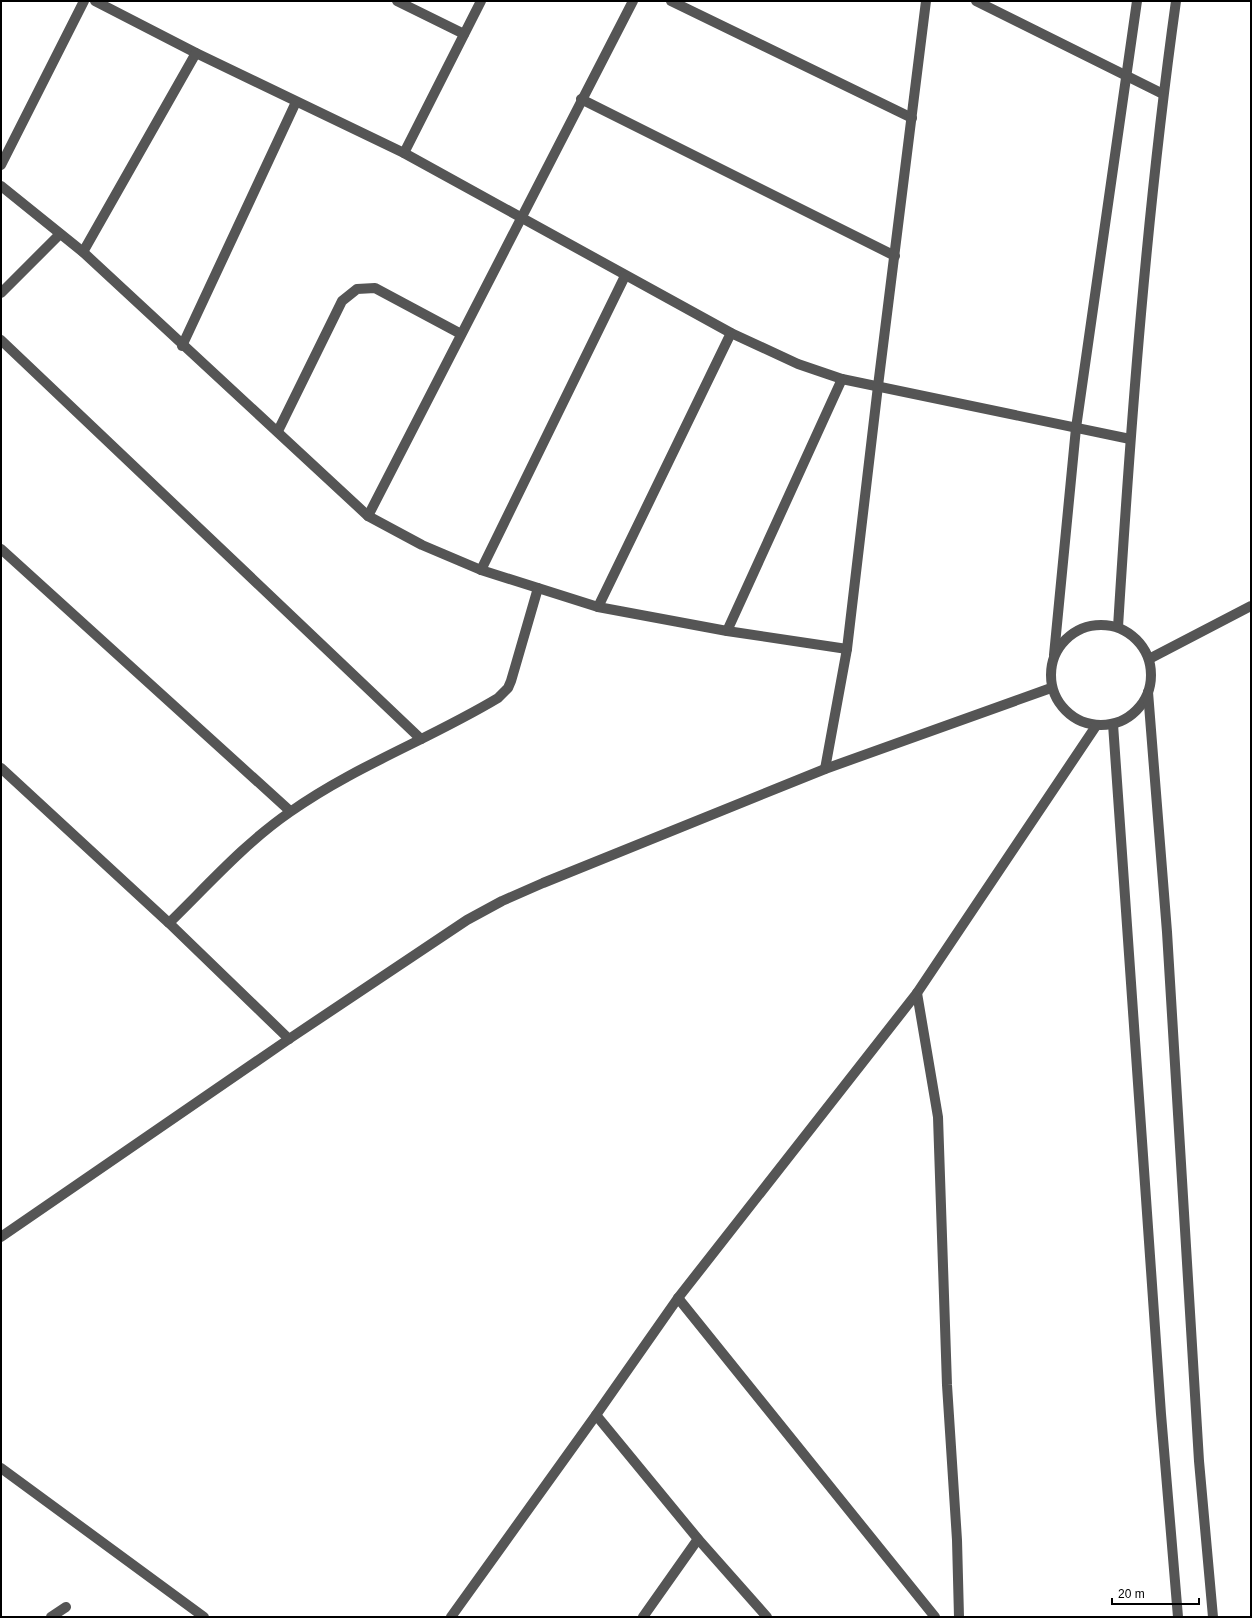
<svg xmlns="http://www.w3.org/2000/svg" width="1252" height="1618" font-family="Helvetica,sans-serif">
	<rect width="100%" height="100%" fill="#fff"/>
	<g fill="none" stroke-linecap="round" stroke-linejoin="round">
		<g stroke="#555" stroke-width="10">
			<path d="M95,1L196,53L404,153L731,333L798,364L842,379L1130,439"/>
			<path d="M397,1L464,34"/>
			<path d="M671,1L912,118"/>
			<path d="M976,1L1163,94"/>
			<path d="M581,99L895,256"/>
			<path d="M404,153L481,1"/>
			<path d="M1,165L84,1"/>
			<path d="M1,186L83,252L368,516L422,545L481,570L598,607L727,631L847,649"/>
			<path d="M83,252L196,53"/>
			<path d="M1,293L60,234"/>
			<path d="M1,340L421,739"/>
			<path d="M182,346L296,102"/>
			<path d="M278,431L342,301L357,289L375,288L461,334"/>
			<path d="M368,516L633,1"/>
			<path d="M1,549L290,811"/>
			<path d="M481,570L625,276"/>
			<path d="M598,607L731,333"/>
			<circle cx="1101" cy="675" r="50"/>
			<path d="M1118,627C1131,418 1147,209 1176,1"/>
			<path d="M727,631L842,379"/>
			<path d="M1054,655L1076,428L1137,1"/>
			<path d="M1149,659L1251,606"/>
			<path d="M1148,692L1167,932L1199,1461L1213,1617"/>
			<path d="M1113,724L1161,1414L1178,1617"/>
			<path d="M1,768L169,923L289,1039"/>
			<path d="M825,769L847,649L878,386L926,1"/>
			<path d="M169,923C208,885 245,843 290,812C355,766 430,739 498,698L508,688L511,681L538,588"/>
			<path d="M917,993L938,1117L947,1385L957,1540L959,1617"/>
			<path d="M1,1237L289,1039L467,920L502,901L543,883L825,769L1051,688"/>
			<path d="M678,1298L935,1617"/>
			<path d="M596,1415L698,1539L767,1617"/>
			<path d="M1,1468L204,1617"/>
			<path d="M51,1617L66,1607"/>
			<path d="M451,1617L596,1415L678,1298L917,993L1096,726"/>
			<path d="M643,1617L698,1539"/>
		</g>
	</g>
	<rect width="1252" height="1618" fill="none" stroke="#000000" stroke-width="4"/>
	<path d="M1112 1598v6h87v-6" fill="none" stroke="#000000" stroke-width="2"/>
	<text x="1118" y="1598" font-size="12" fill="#000000" stroke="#ffffff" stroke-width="3" paint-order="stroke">20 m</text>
</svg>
